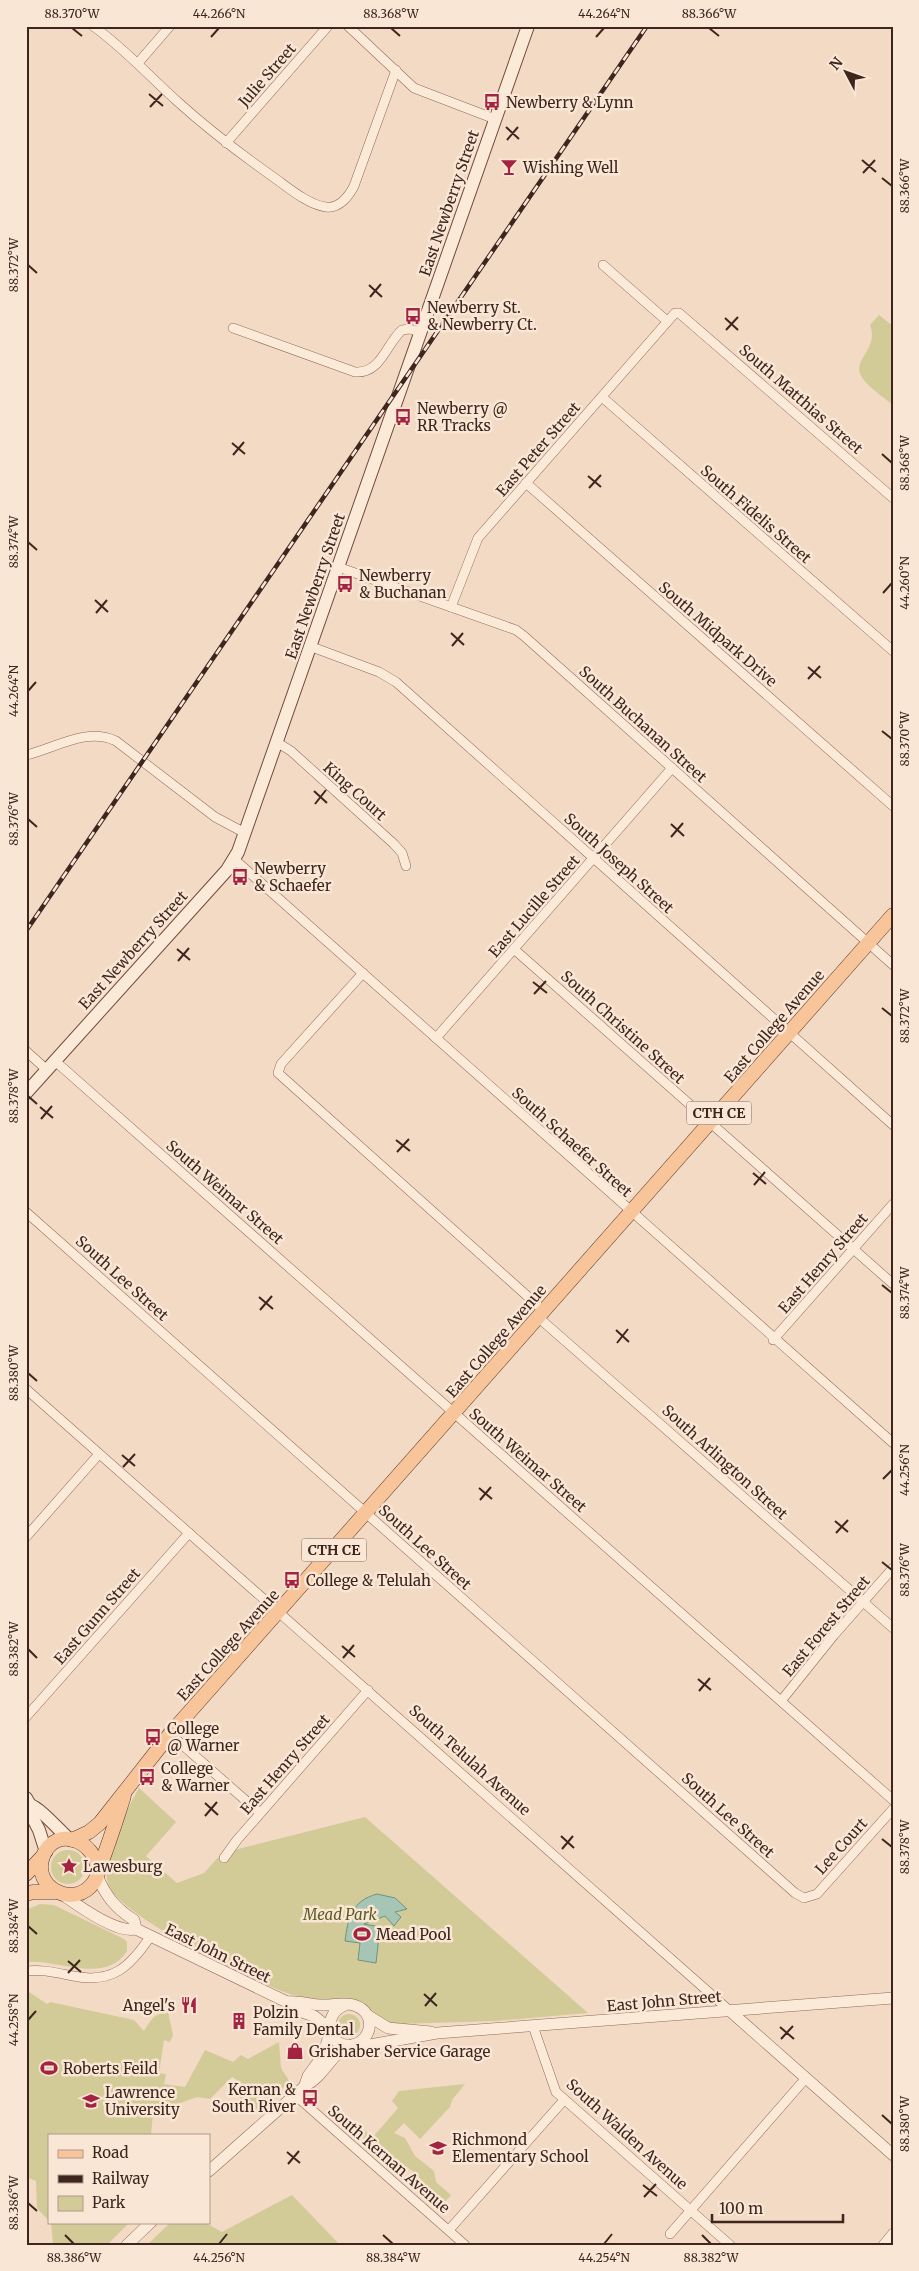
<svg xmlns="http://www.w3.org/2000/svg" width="919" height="2271" font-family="Merriweather,serif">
	<rect width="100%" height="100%" fill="#f2dac5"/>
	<g fill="#d2cb97">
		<path d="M879,315L893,326V405C883,397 871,389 863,379C849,360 880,350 870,325Z"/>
		<path d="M139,1788L176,1822L146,1856L177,1883L204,1873L222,1853L365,1817L588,2013L495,2021L397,2024C373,2021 352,2008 328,2002C313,1998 299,1998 284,1992C250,1979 118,1915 108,1884C101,1860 127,1809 139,1788Z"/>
		<circle cx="68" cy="1867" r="17"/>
		<path d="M40,1904L54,1905L124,1939L127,1942V1951C106,1985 58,1959 26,1962V1910Z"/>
		<path d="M26,1990L47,2004L50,2002L134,2020L144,2031C151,2020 154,2013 168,2012L173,2035L170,2042L164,2040L159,2073L166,2074L164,2084L185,2087L205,2050L233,2062L241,2055L248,2059L279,2042L281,2068L290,2082L253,2113L239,2097L237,2080L232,2077L210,2099L197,2097L153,2113L151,2135H49V2221L37,2208L36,2181L26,2177Z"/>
		<circle cx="349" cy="2025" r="11"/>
		<path d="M465,2084L452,2100L450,2107L420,2139L404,2123L394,2133L405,2138L415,2156L434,2171L436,2182L451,2195L444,2203C433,2198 429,2190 422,2181C412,2167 393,2160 381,2147L377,2150L344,2120L347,2117L373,2137L398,2108L392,2101L399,2091Z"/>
		<path d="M292,2195L340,2245H147L171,2222H204L222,2232Z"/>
		<path d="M51,2222H130L107,2245H53Z"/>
	</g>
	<path fill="#a7c5b5" stroke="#6c9481" d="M377,1894L395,1898L407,1909L395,1912L401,1917L394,1926L385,1916L364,1924L380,1927L376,1963L358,1960L360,1943L345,1941C348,1917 352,1901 377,1894Z"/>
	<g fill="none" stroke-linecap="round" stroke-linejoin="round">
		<g stroke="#8f6959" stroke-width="10">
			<g id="minor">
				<path d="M93,26C124,48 149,76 178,102C209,130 242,155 276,179C290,189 309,205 326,207C339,209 349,196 354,186L396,70"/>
				<path d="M348,26L414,88L495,119"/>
				<path d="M138,63L170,26"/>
				<path d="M226,143L328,26"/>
				<path d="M603,265L667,321"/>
				<path d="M233,328L355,372C381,374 386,344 402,330L409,329L421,332"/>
				<path d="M602,397L893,651"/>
				<path d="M526,483L893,806"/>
				<path d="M338,567L516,630L524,636L893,965"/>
				<path d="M451,607L478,538L675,313H679L893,498"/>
				<path d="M312,647L379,672L396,682L893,1125"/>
				<path d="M278,743L291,751L394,844L402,853L406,866"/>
				<path d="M26,755C56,748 86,727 116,741L215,817L245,833"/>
				<path d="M234,859L893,1443"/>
				<path d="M515,950L893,1284"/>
				<path d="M363,973L281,1064L278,1073L544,1311"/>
				<path d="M436,1038L672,768"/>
				<path d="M26,1051L47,1070"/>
				<path d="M55,1061L893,1800"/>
				<path d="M26,1212L795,1893L804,1898L817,1894L893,1809"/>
				<path d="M539,1318L893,1628"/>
				<path d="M773,1340L893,1204"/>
				<path d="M26,1389L730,2011"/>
				<path d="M26,1537L99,1454"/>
				<path d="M781,1701L834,1635L893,1568"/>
				<path d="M26,1717L189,1533"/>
				<path d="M170,1734L260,1813"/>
				<path d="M224,1858L237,1840L368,1690"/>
				<path d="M26,1971C43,1969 57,1973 73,1976C112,1984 130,1967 150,1937"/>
				<path d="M533,2026L556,2092L730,2245"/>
				<path d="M295,2095L465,2245"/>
				<path d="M449,2230L564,2100"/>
				<path d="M670,2234L806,2078"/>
				<path d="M883,2245L893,2233"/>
			</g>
		</g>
		<g stroke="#8f6959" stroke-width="12">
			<g id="tertiary">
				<path d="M97,1876C106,1896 115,1908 134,1920L136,1929"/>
				<path d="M63,1895C79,1906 117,1934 136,1929L287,2002L293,2009L314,2016L330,2029"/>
				<path d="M287,2002C300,2000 312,2006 325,2005C335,2005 347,2002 356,2006C376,2013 373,2041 352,2045C327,2049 321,2014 345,2005"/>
				<path d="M730,2011L893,2155"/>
				<path d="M367,2015L388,2028L431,2032"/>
				<path d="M354,2045L364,2046L437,2033L893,1998"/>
				<path d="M305,2085L308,2076L324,2054L330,2031"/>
				<path d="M209,2171L305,2086C324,2076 330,2056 348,2045"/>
				<path d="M127,2245L151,2222"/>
			</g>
		</g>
		<g stroke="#714a3c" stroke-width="14">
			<g id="secondary">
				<path d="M26,1093L227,870L238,852L528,26"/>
				<path d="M26,1798L30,1805L29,1811L39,1830L46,1852"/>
				<path d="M30,1805C39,1807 60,1831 69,1839"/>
			</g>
		</g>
		<g stroke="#5d392d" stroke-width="15">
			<g id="primary">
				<path d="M72,1840L89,1832L100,1823L170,1734L893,915"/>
				<path d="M98,1871C96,1841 56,1824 43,1856C31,1888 75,1910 94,1882C98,1876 99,1868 102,1861C110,1840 117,1818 124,1796"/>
				<path d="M26,1874L43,1856"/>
				<path d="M26,1894L33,1892H55"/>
			</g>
		</g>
		<use href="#minor" stroke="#fcead9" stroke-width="9"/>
		<use href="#tertiary" stroke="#fcead9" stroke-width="11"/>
		<use href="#secondary" stroke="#fcead9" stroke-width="12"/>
		<use href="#primary" stroke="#f8c59a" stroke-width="14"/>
		<g stroke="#3e261e" stroke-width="4.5">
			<path id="rail" d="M26,931L647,26"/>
		</g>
		<use href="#rail" stroke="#f9e6d5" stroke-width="2.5" stroke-dasharray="8" stroke-linecap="butt"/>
	</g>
	<path fill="none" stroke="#3e261e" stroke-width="2" d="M72,28L82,36M391,28L400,36M709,28L719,36M211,37L219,28M596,37L604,28M149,94L163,106M150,107L162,94M506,127L519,139M507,140L518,127M862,160L876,172M863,173L875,160M882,178L892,186M28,265L37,273M369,285L382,297M370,297L381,284M725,318L738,330M726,330L738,317M232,443L245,454M882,454L892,463M233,455L244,442M588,476L601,487M589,488L601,475M28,542L37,550M883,593L892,583M95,600L108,612M96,613L107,600M451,633L464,645M452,646L463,633M808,667L821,678M808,679L820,666M28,691L36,682M882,731L892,739M314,791L327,803M315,804L326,790M28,819L37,827M671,824L684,836M671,837L683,823M177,949L190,960M178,961L189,948M533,982L547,993M534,994L546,981M882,1008L892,1016M28,1096L37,1104M40,1107L53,1118M41,1119L52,1106M396,1140L410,1151M397,1152L409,1139M753,1173L766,1184M754,1185L765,1172M882,1285L892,1293M259,1297L273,1309M260,1310L272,1296M616,1330L629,1342M617,1343L628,1329M28,1373L37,1381M122,1455L135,1466M123,1467L135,1454M883,1479L892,1470M479,1488L492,1499M480,1500L491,1487M835,1521L848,1532M836,1533L848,1520M882,1562L892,1570M342,1646L355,1657M28,1649L37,1658M343,1658L354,1645M698,1679L711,1690M699,1691L710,1678M205,1803L218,1815M205,1816L217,1802M561,1836L574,1848M882,1839L892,1847M562,1849L573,1836M28,1926L37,1934M68,1961L81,1972M68,1973L80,1960M424,1994L437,2006M425,2006L436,1993M28,2020L36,2011M780,2027L794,2039M781,2039L793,2026M882,2115L892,2124M287,2152L300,2163M288,2164L299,2151M643,2185L657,2196M644,2197L656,2184M28,2203L37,2211M65,2235L74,2244M383,2235L393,2244M702,2235L711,2244M219,2244L227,2234M604,2244L612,2234"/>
	<defs>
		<g id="bus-bare" transform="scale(1.35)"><path d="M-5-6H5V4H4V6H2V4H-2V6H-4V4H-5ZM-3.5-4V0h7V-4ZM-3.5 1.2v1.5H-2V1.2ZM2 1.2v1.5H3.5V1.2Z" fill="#a32341" stroke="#f9e6d5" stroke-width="2.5" paint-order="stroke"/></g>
		<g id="bar-bare" transform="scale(1.35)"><path d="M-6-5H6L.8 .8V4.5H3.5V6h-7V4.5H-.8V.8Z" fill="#a32341" stroke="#f9e6d5" stroke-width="2.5" paint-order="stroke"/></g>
		<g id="sight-bare" transform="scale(1.35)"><path d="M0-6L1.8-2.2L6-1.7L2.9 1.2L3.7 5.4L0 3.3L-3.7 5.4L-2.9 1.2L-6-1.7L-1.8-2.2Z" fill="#a32341" stroke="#f9e6d5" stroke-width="2.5" paint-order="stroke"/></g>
		<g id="stadium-bare" transform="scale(1.35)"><path d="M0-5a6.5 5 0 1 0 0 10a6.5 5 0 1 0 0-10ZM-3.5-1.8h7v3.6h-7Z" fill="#a32341" stroke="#f9e6d5" stroke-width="2.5" paint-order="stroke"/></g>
		<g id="restaurant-bare" transform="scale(1.35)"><path d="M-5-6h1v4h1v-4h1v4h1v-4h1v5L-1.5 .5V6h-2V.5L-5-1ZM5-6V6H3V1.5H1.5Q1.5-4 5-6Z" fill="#a32341" stroke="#f9e6d5" stroke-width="2.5" paint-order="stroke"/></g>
		<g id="building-bare" transform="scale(1.35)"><path d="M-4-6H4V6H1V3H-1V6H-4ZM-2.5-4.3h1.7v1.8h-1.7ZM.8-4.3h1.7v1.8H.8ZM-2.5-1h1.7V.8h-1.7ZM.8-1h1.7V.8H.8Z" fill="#a32341" stroke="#f9e6d5" stroke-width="2.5" paint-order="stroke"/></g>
		<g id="shop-bare" transform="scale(1.35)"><path d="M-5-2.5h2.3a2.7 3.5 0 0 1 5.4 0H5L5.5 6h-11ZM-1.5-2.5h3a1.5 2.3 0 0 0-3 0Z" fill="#a32341" stroke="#f9e6d5" stroke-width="2.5" paint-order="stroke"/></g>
		<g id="university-bare" transform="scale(1.35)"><path d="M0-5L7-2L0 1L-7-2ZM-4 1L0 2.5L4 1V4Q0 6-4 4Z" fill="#a32341" stroke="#f9e6d5" stroke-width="2.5" paint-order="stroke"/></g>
		<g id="school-bare" transform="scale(1.35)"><path d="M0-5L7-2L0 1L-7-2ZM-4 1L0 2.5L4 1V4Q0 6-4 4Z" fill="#a32341" stroke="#f9e6d5" stroke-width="2.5" paint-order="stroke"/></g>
	</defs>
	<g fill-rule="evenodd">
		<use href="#bus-bare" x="492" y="102"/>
		<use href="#bar-bare" x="509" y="167"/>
		<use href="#bus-bare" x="413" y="316"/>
		<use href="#bus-bare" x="403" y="417"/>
		<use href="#bus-bare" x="345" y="584"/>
		<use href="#bus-bare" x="240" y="877"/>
		<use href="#bus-bare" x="292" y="1580"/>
		<use href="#bus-bare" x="153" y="1737"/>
		<use href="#bus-bare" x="147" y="1777"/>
		<use href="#sight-bare" x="69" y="1866"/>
		<use href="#stadium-bare" x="362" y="1934"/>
		<use href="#restaurant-bare" x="189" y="2005"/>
		<use href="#building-bare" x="239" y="2021"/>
		<use href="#shop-bare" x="295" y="2051"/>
		<use href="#stadium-bare" x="49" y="2068"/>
		<use href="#bus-bare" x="310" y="2098"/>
		<use href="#university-bare" x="91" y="2101"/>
		<use href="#school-bare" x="438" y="2148"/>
	</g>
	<g text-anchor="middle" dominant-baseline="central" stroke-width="5" stroke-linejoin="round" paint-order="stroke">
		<g fill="#f9e6d5" stroke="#766055" stroke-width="1">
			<rect x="686.5" y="1101.5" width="65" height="23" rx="4"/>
			<rect x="301.5" y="1538.5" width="65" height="23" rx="4"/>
		</g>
		<g font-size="14" font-weight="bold" fill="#3e261e">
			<text x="719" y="1113">CTH CE</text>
			<text x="334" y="1550">CTH CE</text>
		</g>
		<g font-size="15" fill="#3e261e" stroke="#f9e6d5">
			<text transform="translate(267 75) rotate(-49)">Julie Street</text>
			<text transform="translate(449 203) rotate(-71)">East Newberry Street</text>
			<text transform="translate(801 399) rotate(41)">South Matthias Street</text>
			<text transform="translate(538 449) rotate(-49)">East Peter Street</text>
			<text transform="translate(756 514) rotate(41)">South Fidelis Street</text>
			<text transform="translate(315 586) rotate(-71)">East Newberry Street</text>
			<text transform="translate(718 634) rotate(41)">South Midpark Drive</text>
			<text transform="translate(643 724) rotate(42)">South Buchanan Street</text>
			<text transform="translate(355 791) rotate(42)">King Court</text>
			<text transform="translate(619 863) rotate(42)">South Joseph Street</text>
			<text transform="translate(534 906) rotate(-49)">East Lucille Street</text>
			<text transform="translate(133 950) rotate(-48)">East Newberry Street</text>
			<text transform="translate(774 1026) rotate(-49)">East College Avenue</text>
			<text transform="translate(623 1027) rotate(42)">South Christine Street</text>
			<text transform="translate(572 1142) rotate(42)">South Schaefer Street</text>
			<text transform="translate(225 1192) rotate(41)">South Weimar Street</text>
			<text transform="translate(823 1263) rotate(-49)">East Henry Street</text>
			<text transform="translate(122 1278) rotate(42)">South Lee Street</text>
			<text transform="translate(496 1341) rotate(-49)">East College Avenue</text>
			<text transform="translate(528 1460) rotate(41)">South Weimar Street</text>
			<text transform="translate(725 1462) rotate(42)">South Arlington Street</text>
			<text transform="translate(425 1547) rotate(42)">South Lee Street</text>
			<text transform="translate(97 1616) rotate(-49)">East Gunn Street</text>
			<text transform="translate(826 1626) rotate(-50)">East Forest Street</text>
			<text transform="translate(228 1645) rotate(-48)">East College Avenue</text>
			<text transform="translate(470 1760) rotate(42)">South Telulah Avenue</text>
			<text transform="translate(285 1764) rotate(-49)">East Henry Street</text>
			<text transform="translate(728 1815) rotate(42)">South Lee Street</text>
			<text transform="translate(841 1846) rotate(-48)">Lee Court</text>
			<text transform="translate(218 1953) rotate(26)">East John Street</text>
			<text transform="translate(664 2001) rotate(-5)">East John Street</text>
			<text transform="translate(627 2134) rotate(42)">South Walden Avenue</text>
			<text transform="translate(389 2159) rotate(41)">South Kernan Avenue</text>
		</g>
		<g font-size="15" fill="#3e261e" stroke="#f9e6d5" text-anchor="start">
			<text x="506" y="102">Newberry &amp; Lynn</text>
			<text x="523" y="167">Wishing Well</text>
			<text x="427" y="307">Newberry St.<tspan x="427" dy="17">&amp; Newberry Ct.</tspan></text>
			<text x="417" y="408">Newberry @<tspan x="417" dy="17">RR Tracks</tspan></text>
			<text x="359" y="575">Newberry<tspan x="359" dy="17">&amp; Buchanan</tspan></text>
			<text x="254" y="868">Newberry<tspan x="254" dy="17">&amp; Schaefer</tspan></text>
			<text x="306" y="1580">College &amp; Telulah</text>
			<text x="167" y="1728">College<tspan x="167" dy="17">@ Warner</tspan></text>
			<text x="161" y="1768">College<tspan x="161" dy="17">&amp; Warner</tspan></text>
			<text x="83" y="1866">Lawesburg</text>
			<text x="376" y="1934">Mead Pool</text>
			<text x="175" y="2005" text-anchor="end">Angel's</text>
			<text x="253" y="2012">Polzin<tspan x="253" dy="17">Family Dental</tspan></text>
			<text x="309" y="2051">Grishaber Service Garage</text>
			<text x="63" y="2068">Roberts Feild</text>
			<text x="296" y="2089" text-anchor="end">Kernan &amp;<tspan x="296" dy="17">South River</tspan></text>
			<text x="105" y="2092">Lawrence<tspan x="105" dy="17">University</tspan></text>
			<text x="452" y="2139">Richmond<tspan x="452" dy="17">Elementary School</tspan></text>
		</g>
		<g font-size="15" font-style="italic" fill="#5a5c23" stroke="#f9e6d5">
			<text x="340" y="1914">Mead Park</text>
		</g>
	</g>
	<rect width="919" height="2271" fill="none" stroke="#f9e6d5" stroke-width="55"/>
	<rect x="48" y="2134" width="162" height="90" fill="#f9e6d5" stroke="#ae998c"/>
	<rect x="58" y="2150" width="25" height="8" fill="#f8c59a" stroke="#ae998c"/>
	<text x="92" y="2158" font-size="15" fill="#3e261e">Road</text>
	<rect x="58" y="2175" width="25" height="8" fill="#3e261e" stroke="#ae998c"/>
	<text x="92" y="2184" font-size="15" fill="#3e261e">Railway</text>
	<rect x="58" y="2196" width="25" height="15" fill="#d2cb97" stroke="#ae998c"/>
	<text x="92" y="2208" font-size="15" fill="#3e261e">Park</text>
	<g transform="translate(846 72) rotate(311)" stroke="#f9e6d5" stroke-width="4" paint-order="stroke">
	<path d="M0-4L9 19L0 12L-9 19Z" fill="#3e261e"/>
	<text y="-8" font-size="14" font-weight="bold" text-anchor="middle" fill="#3e261e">N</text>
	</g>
	<path d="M712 2214v8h131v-8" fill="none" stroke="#3e261e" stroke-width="2.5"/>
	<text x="719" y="2214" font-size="15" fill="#3e261e" stroke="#f9e6d5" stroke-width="4" paint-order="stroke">100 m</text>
	<rect x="28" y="28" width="864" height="2216" fill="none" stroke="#3e261e" stroke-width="2"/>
	<g font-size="12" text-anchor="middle" fill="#3e261e">
		<text x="72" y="18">88.370°W</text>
		<text x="219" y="18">44.266°N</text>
		<text x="391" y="18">88.368°W</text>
		<text x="604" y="18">44.264°N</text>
		<text x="709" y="18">88.366°W</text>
		<text transform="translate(905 186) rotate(-90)" y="4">88.366°W</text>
		<text transform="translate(14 265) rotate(-90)" y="4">88.372°W</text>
		<text transform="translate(905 463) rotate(-90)" y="4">88.368°W</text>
		<text transform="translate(14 542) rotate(-90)" y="4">88.374°W</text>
		<text transform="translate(905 583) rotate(-90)" y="4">44.260°N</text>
		<text transform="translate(14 691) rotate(-90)" y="4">44.264°N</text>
		<text transform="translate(905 739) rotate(-90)" y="4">88.370°W</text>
		<text transform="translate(14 819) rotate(-90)" y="4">88.376°W</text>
		<text transform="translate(905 1016) rotate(-90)" y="4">88.372°W</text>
		<text transform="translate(14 1096) rotate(-90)" y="4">88.378°W</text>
		<text transform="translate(905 1293) rotate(-90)" y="4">88.374°W</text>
		<text transform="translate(14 1373) rotate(-90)" y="4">88.380°W</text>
		<text transform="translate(905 1470) rotate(-90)" y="4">44.256°N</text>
		<text transform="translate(905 1570) rotate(-90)" y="4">88.376°W</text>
		<text transform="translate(14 1649) rotate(-90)" y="4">88.382°W</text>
		<text transform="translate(905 1847) rotate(-90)" y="4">88.378°W</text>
		<text transform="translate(14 1926) rotate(-90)" y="4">88.384°W</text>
		<text transform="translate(14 2020) rotate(-90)" y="4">44.258°N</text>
		<text transform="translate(905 2124) rotate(-90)" y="4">88.380°W</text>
		<text transform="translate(14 2203) rotate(-90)" y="4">88.386°W</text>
		<text x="74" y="2262">88.386°W</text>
		<text x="219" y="2262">44.256°N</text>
		<text x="393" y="2262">88.384°W</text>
		<text x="604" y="2262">44.254°N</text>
		<text x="711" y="2262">88.382°W</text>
	</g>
</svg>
